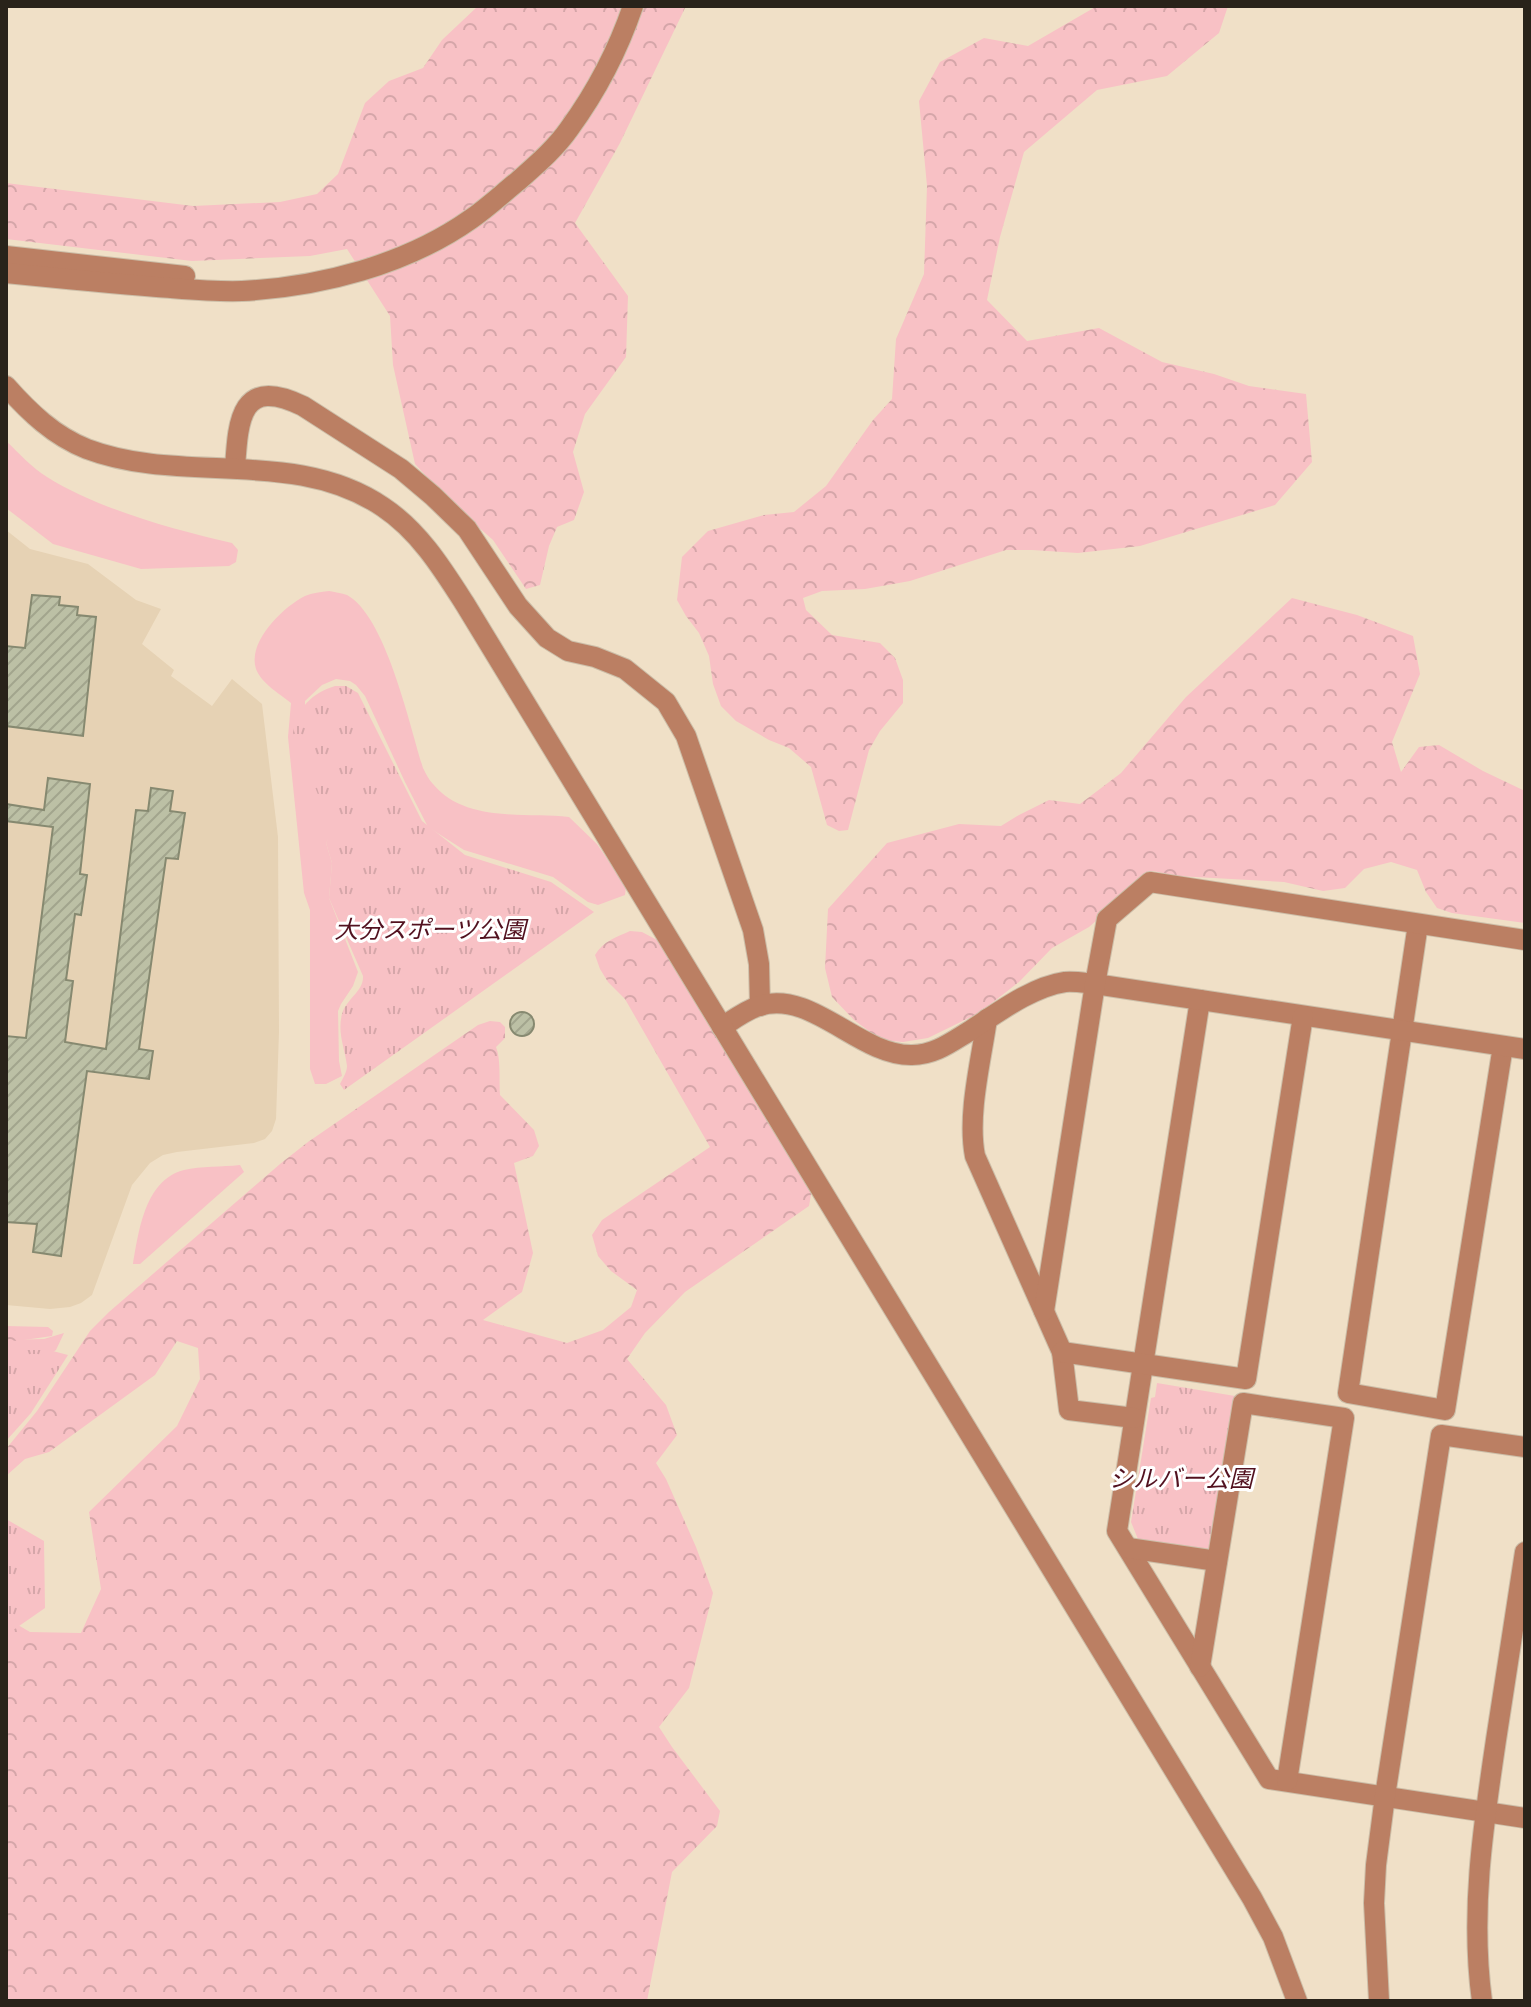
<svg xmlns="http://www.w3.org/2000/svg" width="1531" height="2007" font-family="'Noto Serif','Noto Sans JP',serif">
	<defs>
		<pattern id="forest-crowns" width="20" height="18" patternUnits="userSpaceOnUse" patternTransform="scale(2)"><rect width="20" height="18" fill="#f8c1c5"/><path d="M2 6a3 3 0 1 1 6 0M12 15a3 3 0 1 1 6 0" fill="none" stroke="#d5a6a9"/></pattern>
		<pattern id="park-tufts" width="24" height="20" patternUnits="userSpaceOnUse" patternTransform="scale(2)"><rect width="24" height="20" fill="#f8c1c5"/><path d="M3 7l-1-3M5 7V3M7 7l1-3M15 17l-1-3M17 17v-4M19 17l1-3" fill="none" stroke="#d5a6a9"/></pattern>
		<pattern id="building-hatch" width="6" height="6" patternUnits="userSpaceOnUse" patternTransform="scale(2)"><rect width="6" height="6" fill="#bcc0a5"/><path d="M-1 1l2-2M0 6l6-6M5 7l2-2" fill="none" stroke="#a2a58d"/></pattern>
	</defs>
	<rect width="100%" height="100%" fill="#f0e0c7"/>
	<path fill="#e6d2b4" d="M6,530L30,549L88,564L136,600L161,609L142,644L174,670L171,676L212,706L232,679L262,704L278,837L279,1032L276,1119L272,1131L265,1139L254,1143L177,1152L163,1155L150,1163L132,1185L92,1295L81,1303L70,1307L50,1309L6,1305Z"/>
	<g fill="#f8c1c5">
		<path d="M6,441C19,453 32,468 47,477C98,509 175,530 232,543L238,550L236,562L229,566L141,569L53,544L6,508Z"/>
		<path d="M329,591C334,592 342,593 347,595C386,616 410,727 423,768C426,774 429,780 433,784C465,823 525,812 569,817L597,844L626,887L625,895L598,905L588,902L553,877L464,850L428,827L405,782L365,696L356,685L350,681L336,679L322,685L305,701V746L335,827L326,843L332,863L329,898L358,972L353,986L341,1004L338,1011L339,1061L342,1076L326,1084H315L310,1069V910L304,893L288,737L291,703C280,694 261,683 256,669C247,642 283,607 305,596C312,593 321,592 329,591Z"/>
		<path d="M240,1165L244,1172L140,1264H133C139,1230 145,1180 184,1170C201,1166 222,1167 240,1165Z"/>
		<path d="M64,1333L56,1350L47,1356L6,1415V1340L44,1339Z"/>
	</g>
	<g fill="url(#forest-crowns)">
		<path d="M478,6H686L620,143L575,223L628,296L626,357L585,414L573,452L584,492L574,520L557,527L549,546L540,585L526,589L493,540L451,503L415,464L393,365L390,316L347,249L310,256L192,261L6,239V183L193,206L280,202L317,194L338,174L365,103L389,81L423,68L442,40Z"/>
		<path d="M1097,6H1228L1219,33L1167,76L1097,90L1024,152L1000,237L987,300L1027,341L1099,328L1162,362L1214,374L1249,386L1306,394L1312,462L1275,505L1140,546L1078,553L1032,550H1006L910,581L865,589L822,591L803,598L806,610L832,635L880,643L895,658L903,680V703L880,731L869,750L848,830L839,831L827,825L811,767L789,748L769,740L736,721L721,706L713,684L709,656L699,633L686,616L677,600L682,557L708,531L764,515L794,512L826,486L873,420L892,399L896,339L924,274L927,186L919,101L940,62L984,38L1028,46Z"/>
		<path d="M1292,598L1357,615L1413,636L1420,674L1392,742L1401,772L1419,747L1439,745L1483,771L1525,791V923L1452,913L1437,908L1426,892L1417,870L1391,862L1364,869L1345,888L1323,891L1284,882L1177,876L1153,871L1089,927L1052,948L1019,982L979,1013L928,1038L903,1042L881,1040L854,1020L832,997L825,968L828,909L887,843L959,824L1001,826L1019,815L1049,800L1080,804L1121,773L1186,697Z"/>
		<path d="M630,931L642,932L659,941L812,1189L809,1206L685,1292L645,1333L627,1359L666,1405L677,1435L656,1463L666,1479L696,1547L713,1593L689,1688L659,1727L672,1747L720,1811L717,1826L672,1872L647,2001H6V1618L30,1632L81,1633L101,1589L89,1512L177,1426L200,1379L198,1348L177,1341L155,1375L49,1452L25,1459L6,1476V1449L37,1411L90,1331L109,1312L280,1164L308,1142L478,1025L490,1021L500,1022L505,1027V1038L496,1047C501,1059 499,1081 500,1095L534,1130L539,1146L533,1156L514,1163L533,1253L522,1292L483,1320L567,1343L603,1330L631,1307L637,1290L611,1271L598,1256L592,1235L602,1220L710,1147L625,999L608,982L600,969L595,955C603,941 617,937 630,931Z"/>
		<path d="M6,1326L48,1327L53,1331L52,1336L17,1341L6,1340Z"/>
	</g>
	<g fill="url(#park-tufts)">
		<path d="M335,686H346L358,693L422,821L465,855L551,882L594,912L344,1090L340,1084C343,1078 347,1072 347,1066C345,1048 337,1033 342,1014C346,999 364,991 363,976L329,898L332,863L326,843L332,829L293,733C297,708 312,693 335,686Z"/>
		<path d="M6,1350H49L68,1355L31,1413L6,1441Z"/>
		<path d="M1157,1383L1235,1396L1211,1555L1140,1544L1131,1522L1151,1398L1155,1397Z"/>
		<path d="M6,1519L44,1541L45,1608L9,1633L6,1631Z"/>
	</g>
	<g fill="url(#building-hatch)" stroke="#868970" stroke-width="2">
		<path d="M32,595L60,597L59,605L78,607L77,615L96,617L83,736L6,726V646L25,648Z"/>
		<path d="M48,778L90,784L80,874L87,875L81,915L75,914L66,980L73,981L65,1042L106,1049L136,810L148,811L151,788L173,791L170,811L185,813L178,859L166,858L139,1049L153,1051L149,1079L87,1071L61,1256L33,1252L37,1224L6,1222V1036L26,1038L53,827L6,821V804L44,810Z"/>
		<circle cx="522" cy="1024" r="12"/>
	</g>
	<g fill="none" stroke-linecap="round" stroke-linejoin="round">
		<g stroke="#ccbea8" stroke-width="22">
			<g id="minor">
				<path d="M235,468C238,421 240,375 303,406L401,469L433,496L467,529L518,606L547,638L568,651L595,657L625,669L666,702L686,736L753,930L759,964L760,1006"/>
				<path d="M1418,924L1348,1393L1445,1410L1503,1046"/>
				<path d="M1200,1000L1117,1531L1269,1779L1525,1818"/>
				<path d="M987,1019C981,1061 967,1115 975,1156L1062,1352L1069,1410L1134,1418"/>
				<path d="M722,1027C734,1019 746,1010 759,1006C812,989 859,1056 912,1055C934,1055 950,1043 968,1032C996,1014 1031,987 1065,982C1074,981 1085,983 1095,984L1525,1049"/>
				<path d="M1044,1311L1095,984L1107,919L1150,882L1525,940"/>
				<path d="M1062,1352L1246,1379L1303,1016"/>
				<path d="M1128,1548L1217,1561"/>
				<path d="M1200,1667L1243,1403L1344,1418L1287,1781"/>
				<path d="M1379,2001L1374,1903L1376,1865L1385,1796L1441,1435L1525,1447"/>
				<path d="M1482,2001C1470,1913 1483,1827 1496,1740C1506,1677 1515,1615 1525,1552"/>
			</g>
		</g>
		<g stroke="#ccbea8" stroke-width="22">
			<g id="tertiary">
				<path d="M6,256L185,276"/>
				<path d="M6,273C56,278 107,283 157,287C185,289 213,292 242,291C320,287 406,265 471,219C487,208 502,194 518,181C536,165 555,149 569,129C596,92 618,50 633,6"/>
				<path d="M6,386C29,412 54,436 87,449C182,485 295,447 383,507C419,531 442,568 465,604L1252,1898L1273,1937L1297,2001"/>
			</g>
		</g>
		<use href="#minor" stroke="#bb7f63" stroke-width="20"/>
		<use href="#tertiary" stroke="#bb7f63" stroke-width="20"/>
	</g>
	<g text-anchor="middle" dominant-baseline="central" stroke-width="6" stroke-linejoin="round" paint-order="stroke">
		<g font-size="24" font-style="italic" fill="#52111f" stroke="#fff">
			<text x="430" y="928">大分スポーツ公園</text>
			<text x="1181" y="1477">シルバー公園</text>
		</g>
	</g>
	<rect width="1531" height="2007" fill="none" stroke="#29231a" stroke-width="16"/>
</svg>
